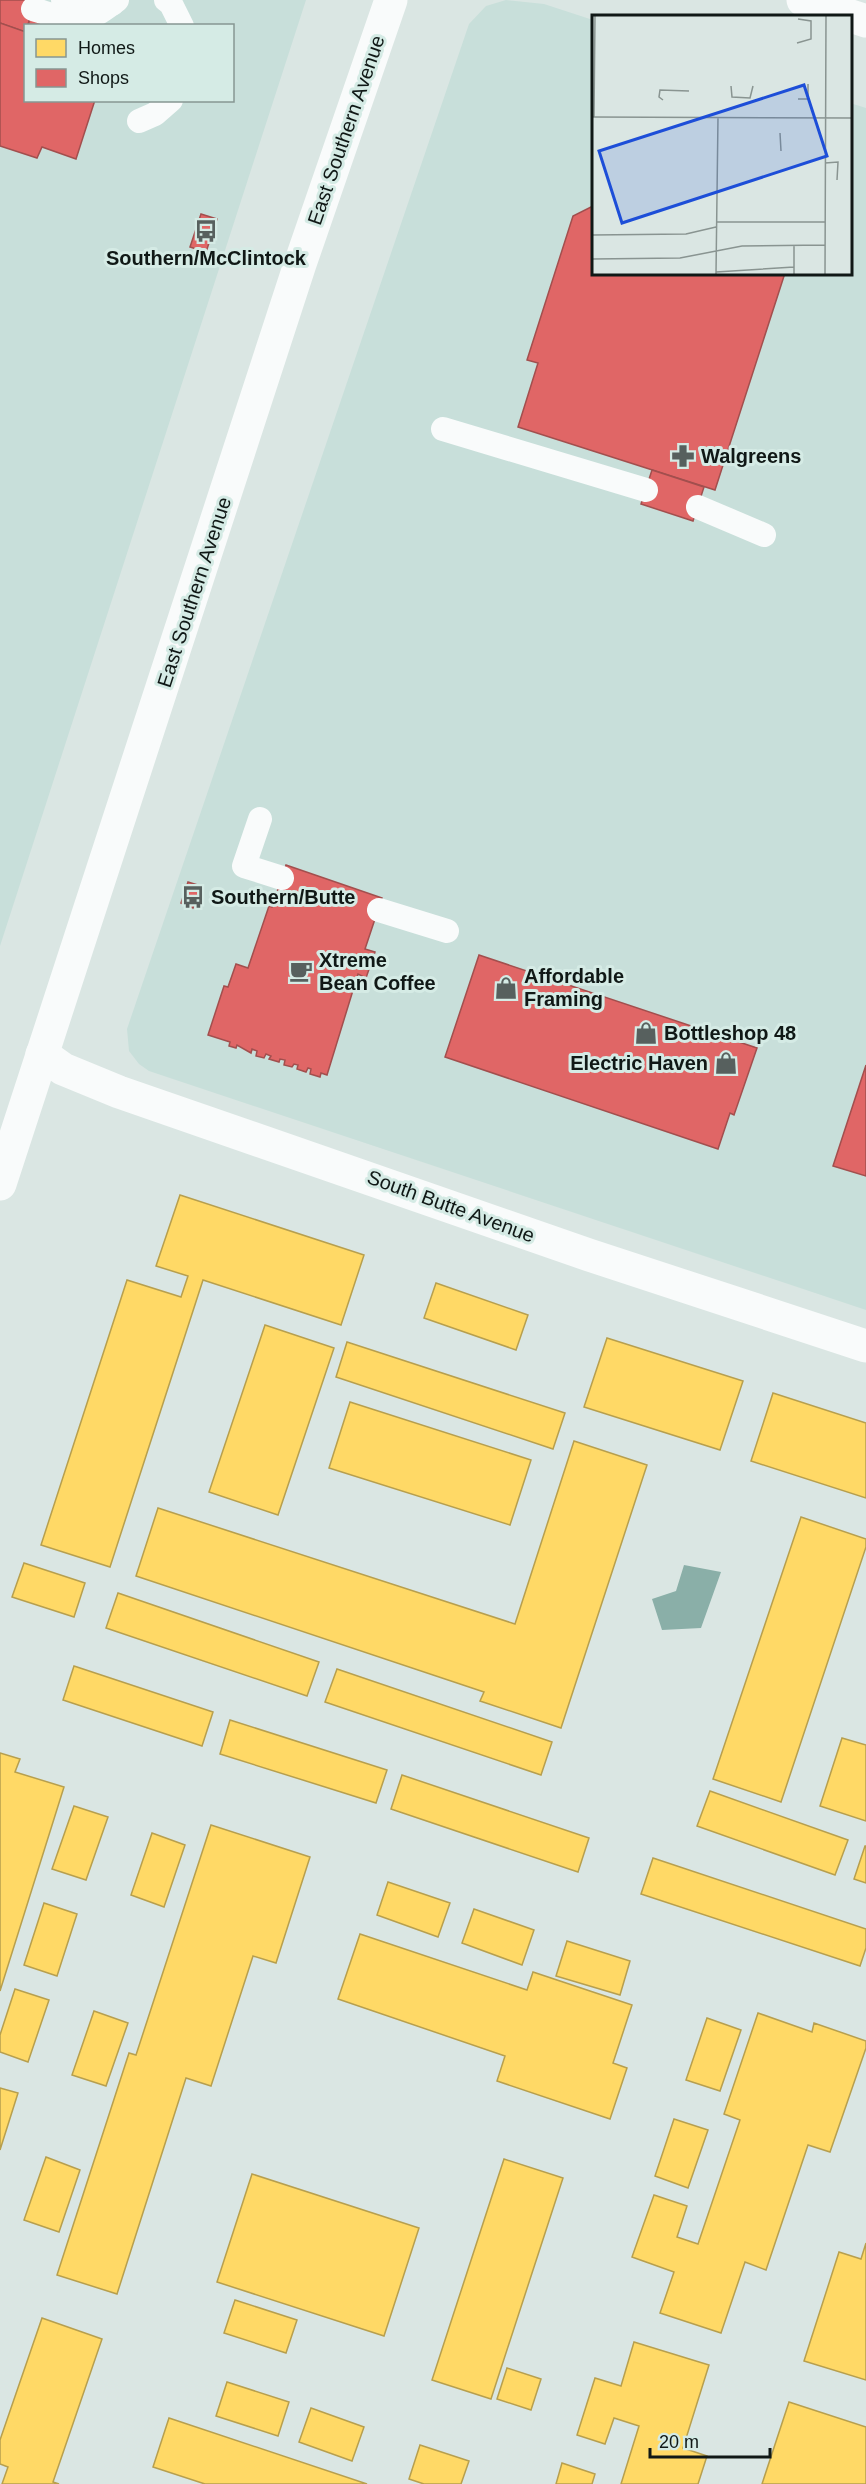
<svg xmlns="http://www.w3.org/2000/svg" width="866" height="2484" font-family="Arial,sans-serif">
	<rect width="100%" height="100%" fill="#dae6e3"/>
	<g fill="#c8dfda" fill-rule="evenodd">
		<path d="M0,0H306L0,946ZM26,26H232V100H26Z"/>
		<path d="M506,0L544,4L593,20V273H850V103L866,108V1310L149,1071L139,1064L129,1051L127,1029L469,24L486,6Z"/>
	</g>
	<path fill="#8aafa8" d="M684,1565L721,1572L701,1628L662,1630L652,1599L676,1591Z"/>
	<g fill="#ffd966" stroke="#b79f4e" stroke-width="1.5">
		<path d="M180,1195L364,1255L341,1325L203,1280L110,1567L41,1545L127,1280L181,1297L188,1276L156,1266Z"/>
		<path d="M436,1283L528,1315L516,1350L424,1318Z"/>
		<path d="M265,1325L334,1348L278,1515L209,1492Z"/>
		<path d="M607,1338L743,1381L720,1450L584,1407Z"/>
		<path d="M347,1342L565,1413L553,1449L336,1377Z"/>
		<path d="M773,1393L866,1423V1498L751,1461Z"/>
		<path d="M350,1402L531,1460L510,1525L329,1468Z"/>
		<path d="M574,1441L647,1465L561,1728L480,1701L484,1692L136,1576L158,1508L515,1624Z"/>
		<path d="M801,1517L866,1539V1547L781,1802L713,1779Z"/>
		<path d="M24,1563L85,1583L74,1617L12,1597Z"/>
		<path d="M118,1593L319,1662L307,1696L106,1628Z"/>
		<path d="M74,1666L213,1712L202,1746L63,1700Z"/>
		<path d="M337,1669L552,1742L541,1775L325,1702Z"/>
		<path d="M230,1720L387,1770L376,1803L220,1754Z"/>
		<path d="M842,1738L866,1745V1821L820,1806Z"/>
		<path d="M0,1753L20,1759L15,1772L64,1787L0,1991Z"/>
		<path d="M402,1775L589,1838L578,1872L391,1809Z"/>
		<path d="M710,1791L848,1840L835,1875L697,1826Z"/>
		<path d="M74,1806L108,1817L86,1880L52,1869Z"/>
		<path d="M211,1825L310,1857L276,1963L253,1956L211,2086L186,2078L117,2294L57,2275L129,2053L136,2055Z"/>
		<path d="M152,1833L185,1845L164,1907L131,1895Z"/>
		<path d="M865,1846H866V1883L854,1879Z"/>
		<path d="M653,1858L866,1929V1948L860,1966L641,1894Z"/>
		<path d="M388,1882L450,1903L438,1937L377,1915Z"/>
		<path d="M44,1903L77,1914L57,1976L24,1965Z"/>
		<path d="M474,1909L534,1930L522,1965L462,1943Z"/>
		<path d="M360,1934L527,1990L533,1972L632,2005L613,2063L627,2068L610,2119L497,2081L505,2056L338,1999Z"/>
		<path d="M567,1941L630,1961L620,1995L556,1976Z"/>
		<path d="M15,1989L49,2000L28,2062L0,2052V2035Z"/>
		<path d="M94,2011L128,2023L106,2086L72,2075Z"/>
		<path d="M758,2013L812,2032L814,2023L866,2041V2048L830,2152L808,2145L766,2270L745,2262L721,2333L660,2313L674,2272L632,2257L654,2195L687,2206L677,2237L698,2244L740,2120L724,2114Z"/>
		<path d="M707,2018L741,2030L720,2091L686,2080Z"/>
		<path d="M0,2088L18,2093L0,2150Z"/>
		<path d="M674,2119L708,2130L688,2188L655,2176Z"/>
		<path d="M46,2157L80,2170L59,2232L24,2220Z"/>
		<path d="M504,2159L563,2178L491,2399L432,2380Z"/>
		<path d="M252,2174L419,2228L384,2336L217,2282Z"/>
		<path d="M866,2243V2380L804,2361L839,2252L861,2259Z"/>
		<path d="M235,2300L297,2320L286,2353L224,2333Z"/>
		<path d="M42,2318L102,2339L53,2482L59,2484H2L8,2467L0,2464V2440Z"/>
		<path d="M634,2342L709,2365L683,2448L707,2456L698,2484H621L639,2426L614,2418L605,2444L577,2435L595,2378L621,2386Z"/>
		<path d="M507,2368L541,2379L531,2410L497,2399Z"/>
		<path d="M227,2382L289,2402L278,2436L216,2416Z"/>
		<path d="M789,2402L866,2427V2484H762Z"/>
		<path d="M311,2408L364,2427L352,2461L299,2442Z"/>
		<path d="M169,2418L367,2484H205L153,2467Z"/>
		<path d="M420,2445L469,2461L461,2484H424L409,2479Z"/>
		<path d="M562,2463L595,2474L592,2484H556Z"/>
	</g>
	<g fill="#e06666" stroke="#a24f4e" stroke-width="1.5">
		<path d="M0,0H37L25,32L0,23Z"/>
		<path d="M30,18L52,26H28Z"/>
		<path d="M0,23L26,32V100H95L76,159L42,147L37,158L0,146Z"/>
		<path d="M593,206V273H785L715,490L518,427L538,363L527,360L573,216Z"/>
		<path d="M201,214L217,219L206,252L190,247Z"/>
		<path d="M652,470L704,487L693,521L641,504Z"/>
		<path d="M286,865L382,898L365,949L375,952L366,978L358,974L327,1075L321,1073L320,1077L310,1074L311,1069L308,1068L306,1072L297,1069L298,1065L294,1064L292,1067L284,1065L285,1060L280,1059L279,1062L269,1059L271,1056L266,1054L264,1058L256,1056L257,1051L252,1049L251,1053L237,1045L236,1048L229,1046L230,1042L208,1035L224,986L228,987L236,964L248,968L269,906L272,907Z"/>
		<path d="M188,882L201,886L193,908L181,903Z"/>
		<path d="M479,955L757,1048L734,1115L730,1113L718,1149L445,1057Z"/>
		<path d="M866,1065V1176L833,1166Z"/>
	</g>
	<g fill="none" stroke-linecap="round" stroke-linejoin="round">
		<g stroke="#f9fbfb" stroke-width="24">
			<path d="M63,0C83,6 96,0 112,4"/>
			<path d="M166,0L171,4L182,26"/>
			<path d="M33,9C78,23 78,29 117,0"/>
			<path d="M139,121L155,114L171,100"/>
			<path d="M443,429L646,490"/>
			<path d="M698,507L764,535"/>
			<path d="M260,819L244,866L282,878"/>
			<path d="M379,910L447,931"/>
		</g>
		<path stroke="#f9fbfb" stroke-width="33" d="M42,1054L63,1069L119,1092L589,1255L866,1346"/>
		<g stroke="#f9fbfb" stroke-width="33">
			<path d="M803,0L866,21"/>
			<path d="M0,1184L300,264L391,0"/>
		</g>
	</g>
	<defs>
		<g id="bus-bare" transform="scale(1.8)"><path d="M-5-6H5V4H4V6H2V4H-2V6H-4V4H-5ZM-3.5-4V0h7V-4ZM-3.5 1.2v1.5H-2V1.2ZM2 1.2v1.5H3.5V1.2Z" fill="#57605e" stroke="#d5ebe5" stroke-width="2.5" paint-order="stroke"/></g>
		<g id="pharmacy-bare" transform="scale(1.8)"><path d="M-2-6h4v4h4v4h-4v4h-4v-4h-4v-4h4Z" fill="#57605e" stroke="#d5ebe5" stroke-width="2.5" paint-order="stroke"/></g>
		<g id="cafe-bare" transform="scale(1.8)"><path d="M-5.5-4.5H6V0H3Q3 3.5 0 3.5H-2.5Q-5.5 3.5-5.5 0ZM3-3.2v2h1.7v-2ZM-6 4.5H4V6H-6Z" fill="#57605e" stroke="#d5ebe5" stroke-width="2.5" paint-order="stroke"/></g>
		<g id="shop-bare" transform="scale(1.8)"><path d="M-5-2.5h2.3a2.7 3.5 0 0 1 5.4 0H5L5.5 6h-11ZM-1.5-2.5h3a1.5 2.3 0 0 0-3 0Z" fill="#57605e" stroke="#d5ebe5" stroke-width="2.5" paint-order="stroke"/></g>
	</defs>
	<g fill-rule="evenodd">
		<use href="#bus-bare" x="206" y="231"/>
		<use href="#pharmacy-bare" x="683" y="456"/>
		<use href="#bus-bare" x="193" y="897"/>
		<use href="#cafe-bare" x="301" y="971"/>
		<use href="#shop-bare" x="506" y="988"/>
		<use href="#shop-bare" x="646" y="1033"/>
		<use href="#shop-bare" x="726" y="1063"/>
	</g>
	<g text-anchor="middle" dominant-baseline="central" stroke-width="6" stroke-linejoin="round" paint-order="stroke">
		<g font-size="20" fill="#101816" stroke="#d5ebe5">
			<text transform="translate(346 130) rotate(-71)">East Southern Avenue</text>
			<text transform="translate(194 592) rotate(-72)">East Southern Avenue</text>
			<text transform="translate(451 1206) rotate(20)">South Butte Avenue</text>
		</g>
		<g font-size="20" font-weight="bold" fill="#101816" stroke="#d5ebe5" text-anchor="start">
			<text x="206" y="258" text-anchor="middle">Southern/McClintock</text>
			<text x="701" y="456">Walgreens</text>
			<text x="211" y="897">Southern/Butte</text>
			<text x="319" y="960">Xtreme<tspan x="319" dy="23">Bean Coffee</tspan></text>
			<text x="524" y="976">Affordable<tspan x="524" dy="23">Framing</tspan></text>
			<text x="664" y="1033">Bottleshop 48</text>
			<text x="708" y="1063" text-anchor="end">Electric Haven</text>
		</g>
	</g>
	<g transform="translate(592 15)">
		<rect width="260" height="260" fill="#dae6e3"/>
		<path fill="none" stroke="#899491" stroke-width="1.5" d="M205,28L219,24V6L206,4M139,71L140,82L158,83L161,71M206,84H216V69M71,85L67,82L68,75L97,76M0,102L260,103M2,102L3,0M188,118L189,136M233,148L246,147L245,165M124,207H233M0,220L94,219L124,212M202,230V259M0,244L88,243L150,231L233,230M124,257L202,252M124,259L126,102M233,259L234,0"/>
		<path fill="#1d4ed8" fill-opacity="0.15" stroke="#1d4ed8" stroke-width="3" d="M212,70L235,141L30,208L7,136Z"/>
		<rect width="260" height="260" fill="none" stroke="#101816" stroke-width="3"/>
	</g>
	<rect x="24" y="24" width="210" height="78" fill="#d5ebe5" stroke="#869792" stroke-width="1.5"/>
	<rect x="36" y="39" width="30" height="18" fill="#ffd966" stroke="#869792" stroke-width="1.5"/>
	<text x="78" y="54" font-size="18" fill="#101816">Homes</text>
	<rect x="36" y="69" width="30" height="18" fill="#e06666" stroke="#869792" stroke-width="1.5"/>
	<text x="78" y="84" font-size="18" fill="#101816">Shops</text>
	<path d="M650 2448v9h120v-9" fill="none" stroke="#101816" stroke-width="3"/>
	<text x="659" y="2448" font-size="18" fill="#101816" stroke="#d5ebe5" stroke-width="4.5" paint-order="stroke">20 m</text>
</svg>
